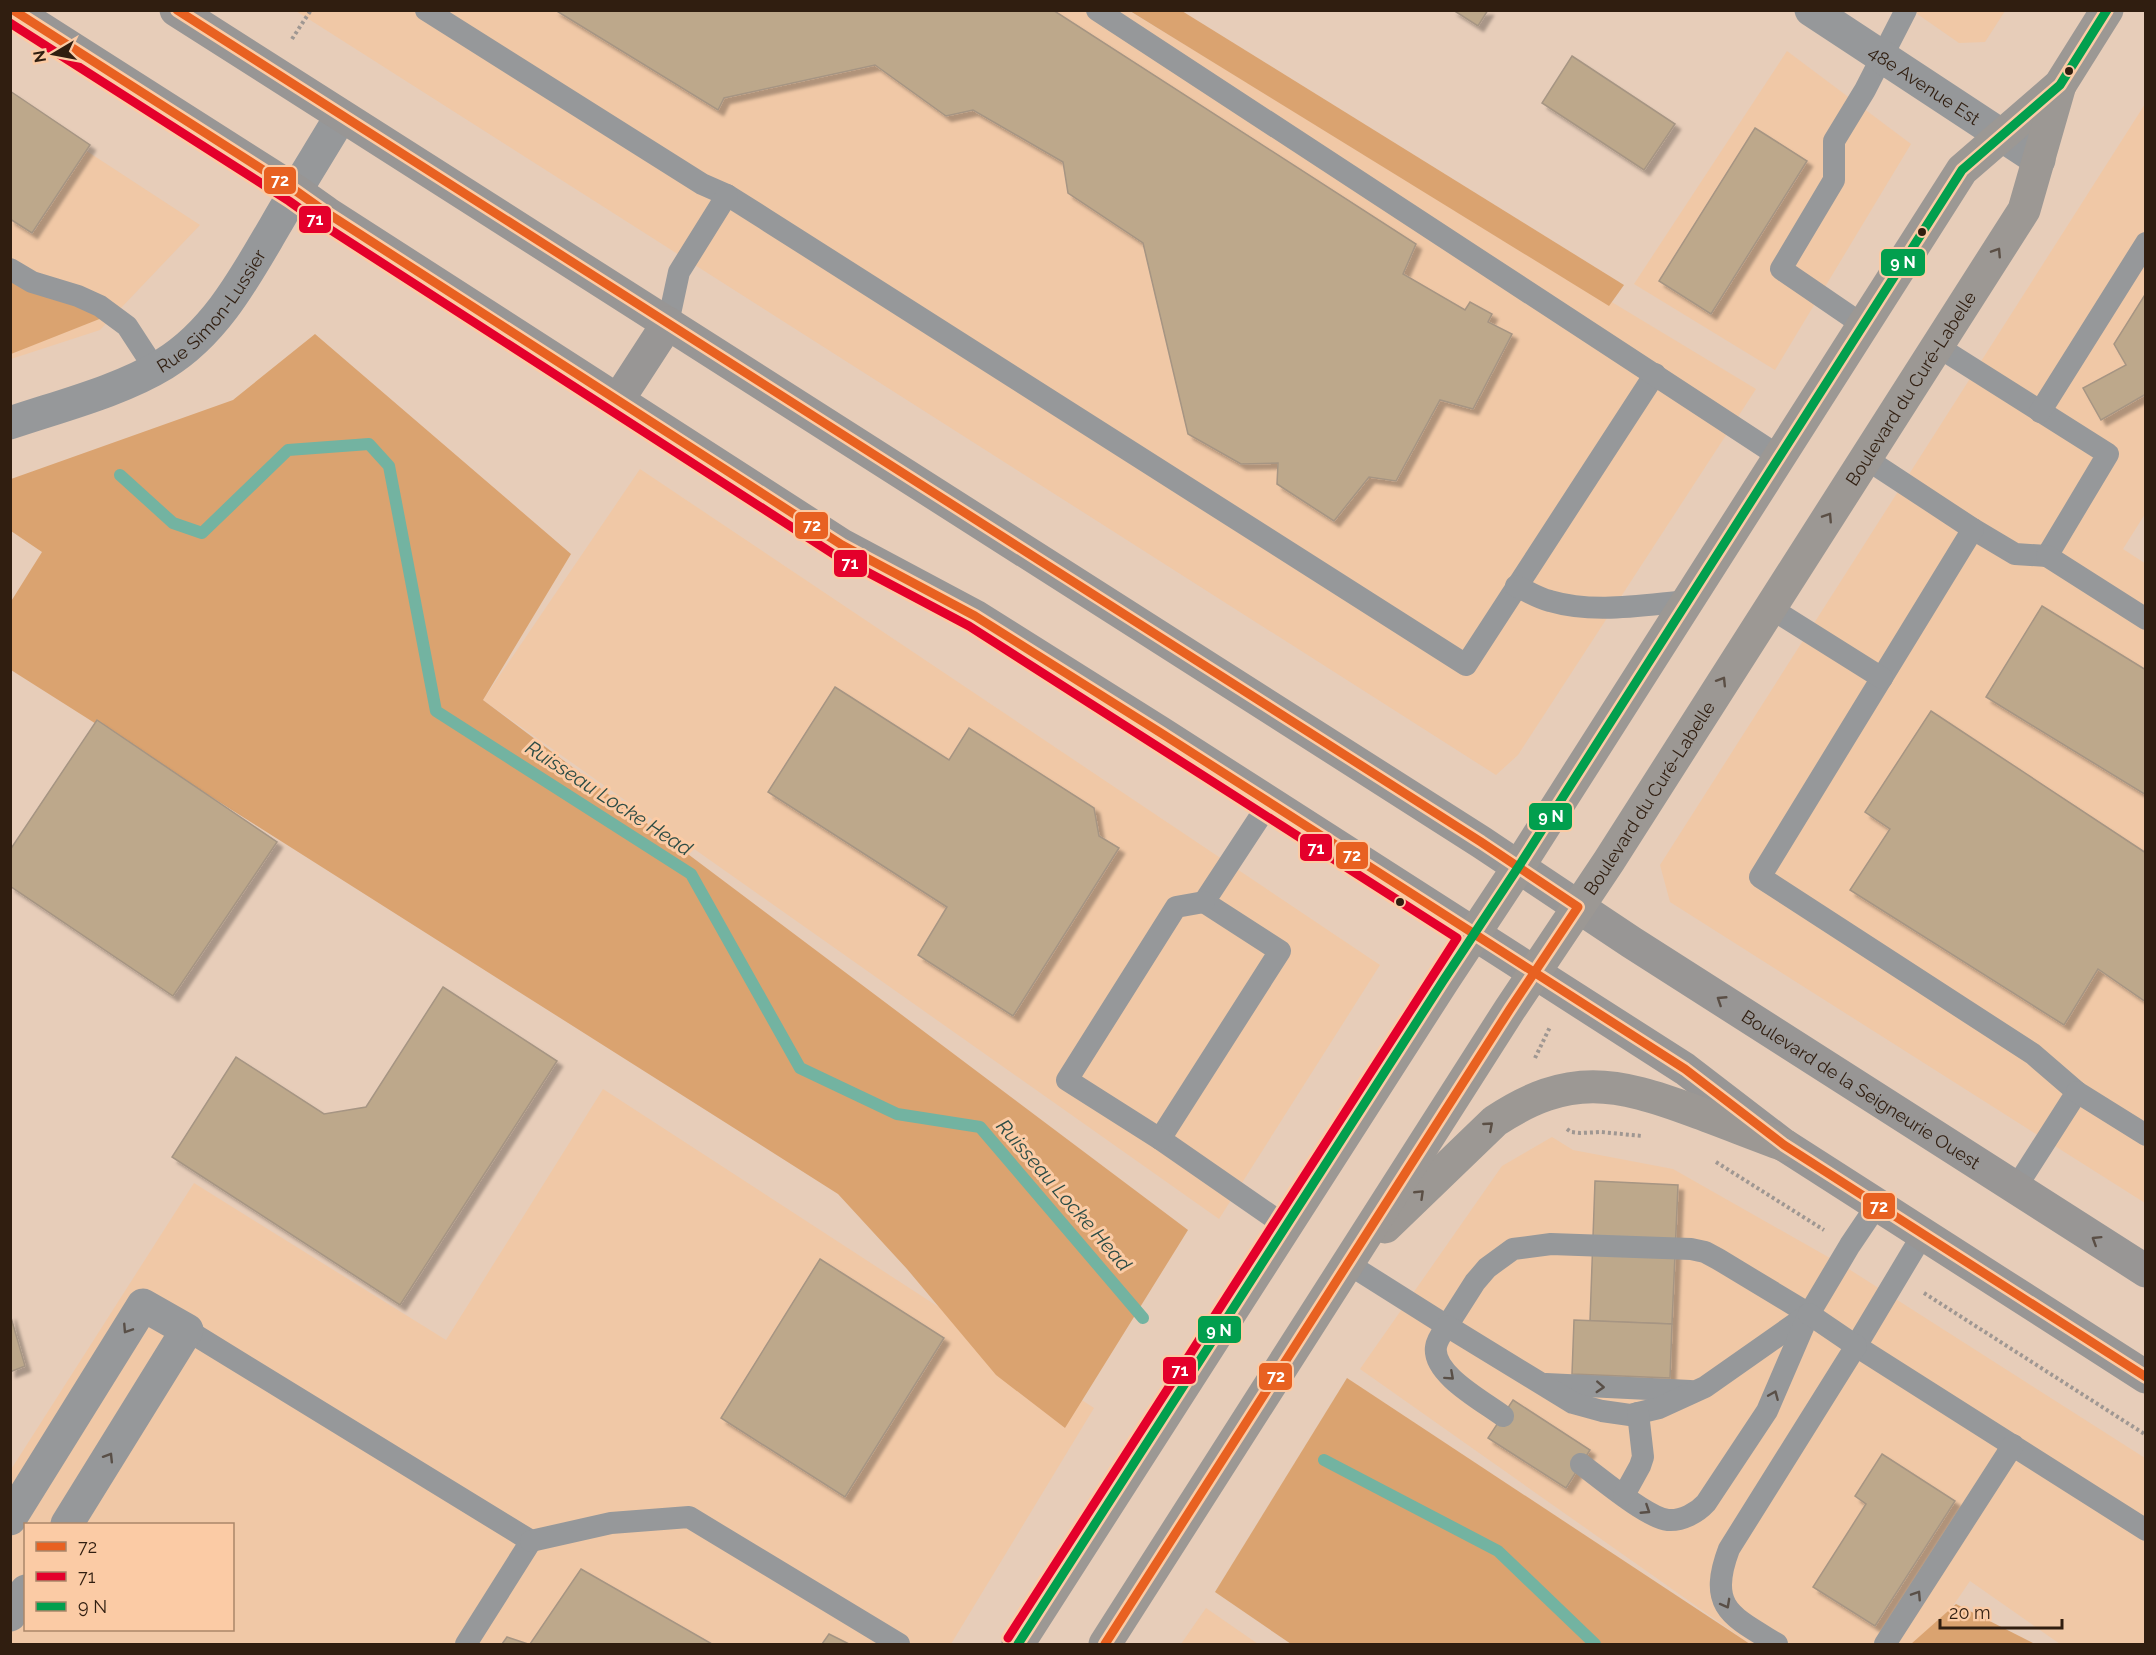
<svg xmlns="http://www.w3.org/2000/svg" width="2156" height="1655" font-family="Raleway,sans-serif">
	<defs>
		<filter id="shadow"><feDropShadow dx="5.5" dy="5.5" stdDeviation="1.5" flood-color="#0004"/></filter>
	</defs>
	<rect width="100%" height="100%" fill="#e7cdb9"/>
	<g fill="#f0c8a6" fill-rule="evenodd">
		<path d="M296,11H1129L1756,389L1518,755L1496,775Z"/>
		<path d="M1913,11H2005L1985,42L1959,43Z"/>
		<path d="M1787,51L1911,144L1775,370L1634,284Z"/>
		<path d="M10,101L200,225L100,330L11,359Z"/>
		<path d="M2145,104V514L2123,549L2146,564L2145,1203L1670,902L1660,865Z"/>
		<path d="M640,469L1380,965L1219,1219L483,700Z"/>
		<path d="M603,1089L1094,1408L951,1644H11L10,1471L194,1183L446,1340ZM26,1524H232V1630H26Z"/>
		<path d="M1552,1137L1573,1150L1673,1169L1844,1266L2145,1458V1644H2060L1970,1581L1927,1644H1750L1360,1369L1502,1166Z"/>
		<path d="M1206,1608L1258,1644H1181Z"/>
	</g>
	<g fill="#daa370">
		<path d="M1130,11H1182L1624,285L1609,306Z"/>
		<path d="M11,261L102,318L11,354Z"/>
		<path d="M315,334L571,554L483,700L1188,1230L1065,1428L996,1375L907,1269L838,1194L11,670L10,603L42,552L11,531V479L233,400Z"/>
		<path d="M1347,1378L1750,1644H1291L1215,1592Z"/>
		<path d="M1956,1604L2035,1644H1911Z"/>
	</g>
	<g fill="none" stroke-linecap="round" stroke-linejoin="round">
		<g stroke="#73b3a1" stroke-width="12">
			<path d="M120,475L173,523L202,533L288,450L369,444L389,466L436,711L691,874L800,1068L897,1114L980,1127L1143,1318"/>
			<path d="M1324,1460L1498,1551L1595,1644"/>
		</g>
	</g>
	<g fill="#bda88b" stroke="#a69583" stroke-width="1.5" filter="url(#shadow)">
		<path d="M555,10H1053L1416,244L1403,274L1465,310L1470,302L1492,314L1488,322L1512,334L1473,409L1440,400L1396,481L1369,477L1334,521L1277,484L1278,463L1241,464L1188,434L1143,243L1068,193L1063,162L973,110L946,116L875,65L724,98L718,110Z"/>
		<path d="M1453,10H1488L1478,26Z"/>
		<path d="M1572,56L1675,124L1644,170L1542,103Z"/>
		<path d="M10,91L90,145L32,233L10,219Z"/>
		<path d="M1755,128L1807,161L1711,314L1659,281Z"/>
		<path d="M2146,293V394L2101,420L2083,388L2126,365L2114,344Z"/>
		<path d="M2042,606L2146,670V795L1986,697Z"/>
		<path d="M835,687L949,760L969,728L1094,808L1099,836L1119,848L1013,1016L918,955L947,907L768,792Z"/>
		<path d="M1931,711L2146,853V1002L2098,969L2064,1025L1850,890L1890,829L1865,812Z"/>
		<path d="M97,720L277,842L173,996L10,886V850Z"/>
		<path d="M443,987L557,1061L400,1305L172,1157L236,1057L324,1114L366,1107Z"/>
		<path d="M1595,1181L1678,1185L1672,1324L1590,1321Z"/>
		<path d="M820,1259L944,1338L845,1497L721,1418Z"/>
		<path d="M10,1314L25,1366L10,1372Z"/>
		<path d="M1574,1320L1672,1324L1670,1378L1572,1374Z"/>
		<path d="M1513,1400L1590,1450L1566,1488L1488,1438Z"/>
		<path d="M1882,1454L1955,1501L1875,1626L1813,1587L1866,1504L1855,1496Z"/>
		<path d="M581,1569L712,1644H530Z"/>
		<path d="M829,1634L849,1644H822Z"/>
		<path d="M507,1637L528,1644H502Z"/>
	</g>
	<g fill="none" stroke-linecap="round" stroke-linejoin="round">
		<g stroke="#9f9792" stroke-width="4" stroke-dasharray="3 3" stroke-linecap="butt">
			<path d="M292,39L311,10"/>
			<path d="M1535,1058L1550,1027"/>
			<path d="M1567,1129L1571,1132L1580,1133L1601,1132L1642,1136"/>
			<path d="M1716,1162L1824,1230"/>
			<path d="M1924,1293L2146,1435"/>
		</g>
		<g stroke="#96989a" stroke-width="22">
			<path d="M426,10L702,184L727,195L765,219L1466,665L1655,374"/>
			<path d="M1097,10L1780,457"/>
			<path d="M10,269L32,282L78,296L100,306L127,326L155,369"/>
			<path d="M668,323L679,272L727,195"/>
			<path d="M1863,325L1781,269L1834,180V141L1865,90L1906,10"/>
			<path d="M1937,346L2108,454L2047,556L2015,554L1973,529"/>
			<path d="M2040,412L2146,243"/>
			<path d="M1865,458L1973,529L1760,877L2033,1054L2077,1092L2015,1189"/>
			<path d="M2047,556L2146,619"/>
			<path d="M1516,586C1527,591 1538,598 1550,601C1594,614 1642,605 1688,601"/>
			<path d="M1769,607L1882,678"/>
			<path d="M1269,803L1204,902L1280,951L1160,1139L1287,1227"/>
			<path d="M2077,1092L2146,1135"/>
			<path d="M1160,1139L1067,1080L1176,907L1204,902"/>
			<path d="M1923,1234L1856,1346L2146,1530"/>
			<path d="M1347,1263L1447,1326L1475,1282L1487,1268L1513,1249L1551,1244L1691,1249L1705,1252L1718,1259L1809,1314L1850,1245L1877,1205"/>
			<path d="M187,1330L531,1541L466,1644"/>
			<path d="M1546,1384L1690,1391"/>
			<path d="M1503,1416C1483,1401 1432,1374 1436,1347C1437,1339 1443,1332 1447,1326L1573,1403L1602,1411L1630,1415L1659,1408L1705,1387L1809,1314"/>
			<path d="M1581,1464C1600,1478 1647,1518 1668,1520C1682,1521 1697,1513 1706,1503L1767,1411L1808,1316"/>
			<path d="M1624,1495L1640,1466L1643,1457L1638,1413"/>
			<path d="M531,1541L611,1523L689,1517L899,1644"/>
			<path d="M1777,1644C1731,1616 1707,1607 1729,1549L1856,1346L1809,1314"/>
			<path d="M1885,1644L2013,1445"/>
		</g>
		<g stroke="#96989a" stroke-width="33">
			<path id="s1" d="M1811,10L2039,160"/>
			<path id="s2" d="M10,423C60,406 120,391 164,364C216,332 245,277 275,226C296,189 319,153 341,116"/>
			<path d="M10,1519L143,1305L187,1330L67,1524"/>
			<path d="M10,1615L26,1591"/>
		</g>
		<g stroke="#989695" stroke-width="33">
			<path d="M12,10L296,191L327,213L842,545L975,616L1161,733L1685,1069L1784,1145L2146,1377"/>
			<path id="s3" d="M176,10L1481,842L1631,942L2146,1271"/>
			<path d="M618,400L668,323"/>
		</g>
		<g stroke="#9c9894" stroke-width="33">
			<path d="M1385,1227L1495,1121C1569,1072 1616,1082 1694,1111C1724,1122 1754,1134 1784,1145"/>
			<path d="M1018,1644L1443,981L1519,866L1962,170L2060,85L2107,10"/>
			<path id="s4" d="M1105,1644L1510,1009L1609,861L2024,210L2060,85"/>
		</g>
		<g stroke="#fbcba5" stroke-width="14">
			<g id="bus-1">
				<path d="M13,10L296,191L327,213L842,545L975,616L1161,733L1685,1069L1784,1145L2146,1377"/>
				<path d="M177,10L1481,842L1578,907L1510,1009L1105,1644"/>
			</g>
		</g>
		<g stroke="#fbcba5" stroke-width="14">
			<path id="bus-2" d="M10,23L289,201L320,223L835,555L969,626L1457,938L1008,1638"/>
		</g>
		<g stroke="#fbcba5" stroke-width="14">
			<path id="bus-3" d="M1018,1644L1443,981L1519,866L1962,170L2060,85L2107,10"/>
		</g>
		<use href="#bus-1" stroke="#e86121" stroke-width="9"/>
		<use href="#bus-2" stroke="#e4002b" stroke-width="9"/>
		<use href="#bus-3" stroke="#029f4e" stroke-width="9"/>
	</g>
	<defs><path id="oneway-chevron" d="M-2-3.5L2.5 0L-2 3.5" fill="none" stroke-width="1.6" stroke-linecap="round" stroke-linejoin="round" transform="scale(1.5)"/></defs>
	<g stroke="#5b4f45">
		<use href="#oneway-chevron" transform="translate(1997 252) rotate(-57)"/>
		<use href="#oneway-chevron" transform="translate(1828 517) rotate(-57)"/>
		<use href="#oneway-chevron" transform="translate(1722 681) rotate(-58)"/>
		<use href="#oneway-chevron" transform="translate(1489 1126) rotate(-41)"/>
		<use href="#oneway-chevron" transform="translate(1420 1194) rotate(-44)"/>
	</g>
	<g stroke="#5a4e45">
		<use href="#oneway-chevron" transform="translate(1721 1000) rotate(-147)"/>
		<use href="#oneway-chevron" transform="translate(2096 1240) rotate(-148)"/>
	</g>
	<g stroke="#594f47">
		<use href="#oneway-chevron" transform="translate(127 1329) rotate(123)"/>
		<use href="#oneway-chevron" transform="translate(1450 1376) rotate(42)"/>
		<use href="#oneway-chevron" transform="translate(1600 1387) rotate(3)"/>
		<use href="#oneway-chevron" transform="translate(1774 1395) rotate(-67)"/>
		<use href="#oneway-chevron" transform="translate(109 1457) rotate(-58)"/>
		<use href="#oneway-chevron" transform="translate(1646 1510) rotate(33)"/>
		<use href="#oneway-chevron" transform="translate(1917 1595) rotate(-57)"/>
		<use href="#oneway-chevron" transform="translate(1726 1604) rotate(61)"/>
	</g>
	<g fill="#301e10" stroke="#fbcba5" stroke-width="2">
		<circle cx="2069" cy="71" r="5"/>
		<circle cx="1922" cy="232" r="5"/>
		<circle cx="1400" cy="902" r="5"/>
	</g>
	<g text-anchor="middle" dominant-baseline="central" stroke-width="6" stroke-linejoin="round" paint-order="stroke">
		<g font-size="18" fill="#301e10" stroke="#fbcba5">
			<text stroke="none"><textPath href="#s1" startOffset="136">48e Avenue Est</textPath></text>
			<text stroke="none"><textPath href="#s2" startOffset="237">Rue Simon-Lussier</textPath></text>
			<text stroke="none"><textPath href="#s4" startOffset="1492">Boulevard du Curé-Labelle</textPath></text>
			<text stroke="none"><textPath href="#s4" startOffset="1006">Boulevard du Curé-Labelle</textPath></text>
			<text stroke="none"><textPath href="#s3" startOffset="2001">Boulevard de la Seigneurie Ouest</textPath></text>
		</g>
		<g font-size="20" font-style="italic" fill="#2c4c45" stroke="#fbcba5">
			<text transform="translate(609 798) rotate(33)">Ruisseau Locke Head</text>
			<text transform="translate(1064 1195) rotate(49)">Ruisseau Locke Head</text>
		</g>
	</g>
	<g stroke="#fbcba5" stroke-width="2">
		<rect x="263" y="166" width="34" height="29" rx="6" fill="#e86121"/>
		<rect x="298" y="205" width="34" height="29" rx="6" fill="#e4002b"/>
		<rect x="1880" y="248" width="46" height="29" rx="6" fill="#029f4e"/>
		<rect x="794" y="511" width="35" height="29" rx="6" fill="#e86121"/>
		<rect x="833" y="549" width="35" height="29" rx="6" fill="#e4002b"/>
		<rect x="1528" y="802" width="45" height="29" rx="6" fill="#029f4e"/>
		<rect x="1299" y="833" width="34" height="29" rx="6" fill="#e4002b"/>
		<rect x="1335" y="841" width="34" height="29" rx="6" fill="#e86121"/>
		<rect x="1862" y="1192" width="34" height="28" rx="6" fill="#e86121"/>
		<rect x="1197" y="1315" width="45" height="29" rx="6" fill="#029f4e"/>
		<rect x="1162" y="1356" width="35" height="29" rx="6" fill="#e4002b"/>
		<rect x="1258" y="1362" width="35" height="29" rx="6" fill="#e86121"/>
	</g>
	<g font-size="16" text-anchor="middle" font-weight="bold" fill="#fff">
		<text x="280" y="186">72</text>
		<text x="315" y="225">71</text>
		<text x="1903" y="268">9 N</text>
		<text x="812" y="531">72</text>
		<text x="850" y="569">71</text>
		<text x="1551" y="822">9 N</text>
		<text x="1316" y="854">71</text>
		<text x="1352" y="861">72</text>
		<text x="1879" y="1212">72</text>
		<text x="1219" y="1336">9 N</text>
		<text x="1180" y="1376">71</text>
		<text x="1276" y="1382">72</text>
	</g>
	<rect width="2156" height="1655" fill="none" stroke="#301e10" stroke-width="24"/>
	<rect x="24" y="1523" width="210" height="108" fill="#fbcba5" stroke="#aa8669" stroke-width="1.5"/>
	<rect x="36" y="1542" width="30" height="9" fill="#e86121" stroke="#aa8669" stroke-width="1.5"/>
	<text x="78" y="1553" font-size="18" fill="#301e10">72</text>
	<rect x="36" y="1572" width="30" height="9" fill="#e4002b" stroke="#aa8669" stroke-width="1.5"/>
	<text x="78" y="1583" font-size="18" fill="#301e10">71</text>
	<rect x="36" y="1602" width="30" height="9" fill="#029f4e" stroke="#aa8669" stroke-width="1.5"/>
	<text x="78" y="1613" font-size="18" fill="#301e10">9 N</text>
	<g transform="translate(54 54) rotate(260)" stroke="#fbcba5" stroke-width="4.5" paint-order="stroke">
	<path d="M0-4.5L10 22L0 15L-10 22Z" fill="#301e10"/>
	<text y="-9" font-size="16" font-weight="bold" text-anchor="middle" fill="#301e10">N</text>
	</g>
	<path d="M1940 1619v9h122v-9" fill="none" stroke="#301e10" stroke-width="3"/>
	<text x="1949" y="1619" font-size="18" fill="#301e10" stroke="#fbcba5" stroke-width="4.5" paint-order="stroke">20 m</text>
</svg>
